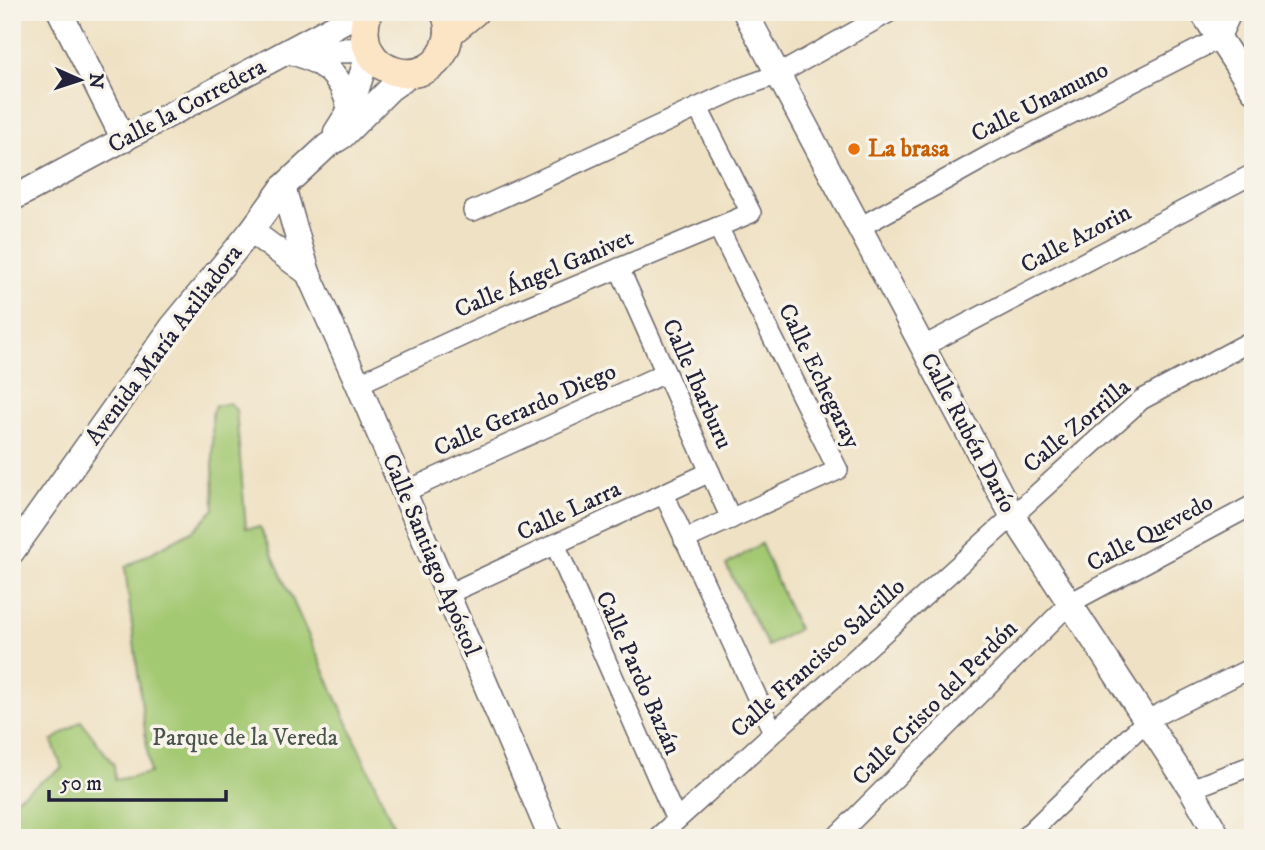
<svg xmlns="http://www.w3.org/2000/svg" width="1265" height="850" font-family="'IM FELL DW Pica',serif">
	<rect width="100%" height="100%" fill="#f7f3e8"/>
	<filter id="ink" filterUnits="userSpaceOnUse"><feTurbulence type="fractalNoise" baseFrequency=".0143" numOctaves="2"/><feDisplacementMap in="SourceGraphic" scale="14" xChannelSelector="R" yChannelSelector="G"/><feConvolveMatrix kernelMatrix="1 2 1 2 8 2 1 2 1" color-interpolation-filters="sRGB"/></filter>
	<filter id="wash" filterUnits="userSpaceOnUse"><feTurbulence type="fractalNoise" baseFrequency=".00686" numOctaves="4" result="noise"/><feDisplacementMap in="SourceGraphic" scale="28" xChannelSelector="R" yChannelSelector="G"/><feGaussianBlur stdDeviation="1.57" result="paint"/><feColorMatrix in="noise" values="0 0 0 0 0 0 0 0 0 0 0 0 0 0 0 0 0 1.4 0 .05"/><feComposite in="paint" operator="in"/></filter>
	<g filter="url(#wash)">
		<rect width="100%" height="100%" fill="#efe1c3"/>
		<g fill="#a4c973" stroke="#637657" stroke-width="2">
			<path d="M230,403L236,410L246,528L260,527L399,838H12V801L62,768L52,741L81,721L114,765L115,780L150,773L125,567L195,529L214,509L212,413L215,406Z"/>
			<path d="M761,544L798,629L768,646L726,565Z"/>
		</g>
	</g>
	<g filter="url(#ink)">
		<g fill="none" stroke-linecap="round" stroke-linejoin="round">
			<g stroke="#6a656b" stroke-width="22">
				<g id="minor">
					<path d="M473,211L740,88L779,74L890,12"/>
					<path d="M860,227L992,154L1220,38L1232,12"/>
					<path d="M619,268L731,519"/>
					<path d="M922,347L1253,174"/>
					<path d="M358,384L514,312L751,213L698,108"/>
					<path d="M404,492L665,373"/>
					<path d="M664,494L773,732"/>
					<path d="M684,540L838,470L718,227"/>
					<path d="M555,544L676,820"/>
					<path d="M448,594L710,472"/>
					<path d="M1191,789L1253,765"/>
					<path d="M657,838L1141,400L1253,340"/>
					<path d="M835,838L1070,603L1253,505"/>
					<path d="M1024,838L1147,720L1253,667"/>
				</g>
			</g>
			<g stroke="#6a656b" stroke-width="27">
				<g id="tertiary">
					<path d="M60,12L124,140"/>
					<path d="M745,12L1012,515L1191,789L1219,838"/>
					<path d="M1202,12L1253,90"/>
					<path d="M289,51C323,62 342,73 350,110"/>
					<path d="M300,51L368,50"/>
					<path d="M336,132L350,110L369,52"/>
					<path d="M283,187L308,273L358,384L551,838"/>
					<path d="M12,199L361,12"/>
					<path d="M251,231L308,273"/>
					<path d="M12,552L172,327L251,231L283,187L327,146L343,136L390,89L413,73"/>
				</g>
			</g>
			<g stroke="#6a656b" stroke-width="31">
				<g id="secondary">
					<path d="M368,12C346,75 435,98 448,39C450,30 449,21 445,12"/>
					<path d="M449,33L474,12"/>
				</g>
			</g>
			<use href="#minor" stroke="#fff" stroke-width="19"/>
			<use href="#tertiary" stroke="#fff" stroke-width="24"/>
			<use href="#secondary" stroke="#fce5c4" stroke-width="28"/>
		</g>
	</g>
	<circle fill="#e8710a" stroke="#f7f3e8" stroke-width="2.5" cx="854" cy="149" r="7"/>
	<g text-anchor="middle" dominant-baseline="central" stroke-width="7" stroke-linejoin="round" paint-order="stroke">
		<g font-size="24" fill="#22223b" stroke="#f7f3e8">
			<text transform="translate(1040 102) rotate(-27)">Calle Unamuno</text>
			<text transform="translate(187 106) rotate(-28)">Calle la Corredera</text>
			<text transform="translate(1076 239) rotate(-28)">Calle Azorin</text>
			<text transform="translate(544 274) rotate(-23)">Calle Ángel Ganivet</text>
			<text transform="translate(164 345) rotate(-53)">Avenida María Axiliadora</text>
			<text transform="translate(819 376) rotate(64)">Calle Echegaray</text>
			<text transform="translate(697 384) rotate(66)">Calle Ibarburu</text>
			<text transform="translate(525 410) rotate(-24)">Calle Gerardo Diego</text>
			<text transform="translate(1077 426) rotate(-40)">Calle Zorrilla</text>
			<text transform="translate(968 433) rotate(62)">Calle Rubén Darío</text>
			<text transform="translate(569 511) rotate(-25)">Calle Larra</text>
			<text transform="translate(1150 533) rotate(-28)">Calle Quevedo</text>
			<text transform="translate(431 555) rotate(67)">Calle Santiago Apóstol</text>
			<text transform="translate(818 658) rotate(-42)">Calle Francisco Salcillo</text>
			<text transform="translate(638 673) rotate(66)">Calle Pardo Bazán</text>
			<text transform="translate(935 703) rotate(-45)">Calle Cristo del Perdón</text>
		</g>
		<g font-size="24" font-weight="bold" fill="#c56008" stroke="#f7f3e8" text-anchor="start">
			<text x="868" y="149">La brasa</text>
		</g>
		<g font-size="24" fill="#49544c" stroke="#f7f3e8">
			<text x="245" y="738">Parque de la Vereda</text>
		</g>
	</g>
	<rect width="1265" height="850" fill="none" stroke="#f7f3e8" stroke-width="42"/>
	<g transform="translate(80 80) rotate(93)" stroke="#f7f3e8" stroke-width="5" paint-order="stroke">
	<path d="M0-5L12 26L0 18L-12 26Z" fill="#22223b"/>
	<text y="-10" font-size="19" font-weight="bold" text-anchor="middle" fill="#22223b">N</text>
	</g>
	<path d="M49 790v10h177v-10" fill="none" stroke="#22223b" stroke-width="3.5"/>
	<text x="60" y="790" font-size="21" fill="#22223b" stroke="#f7f3e8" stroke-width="5" paint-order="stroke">50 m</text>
</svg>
